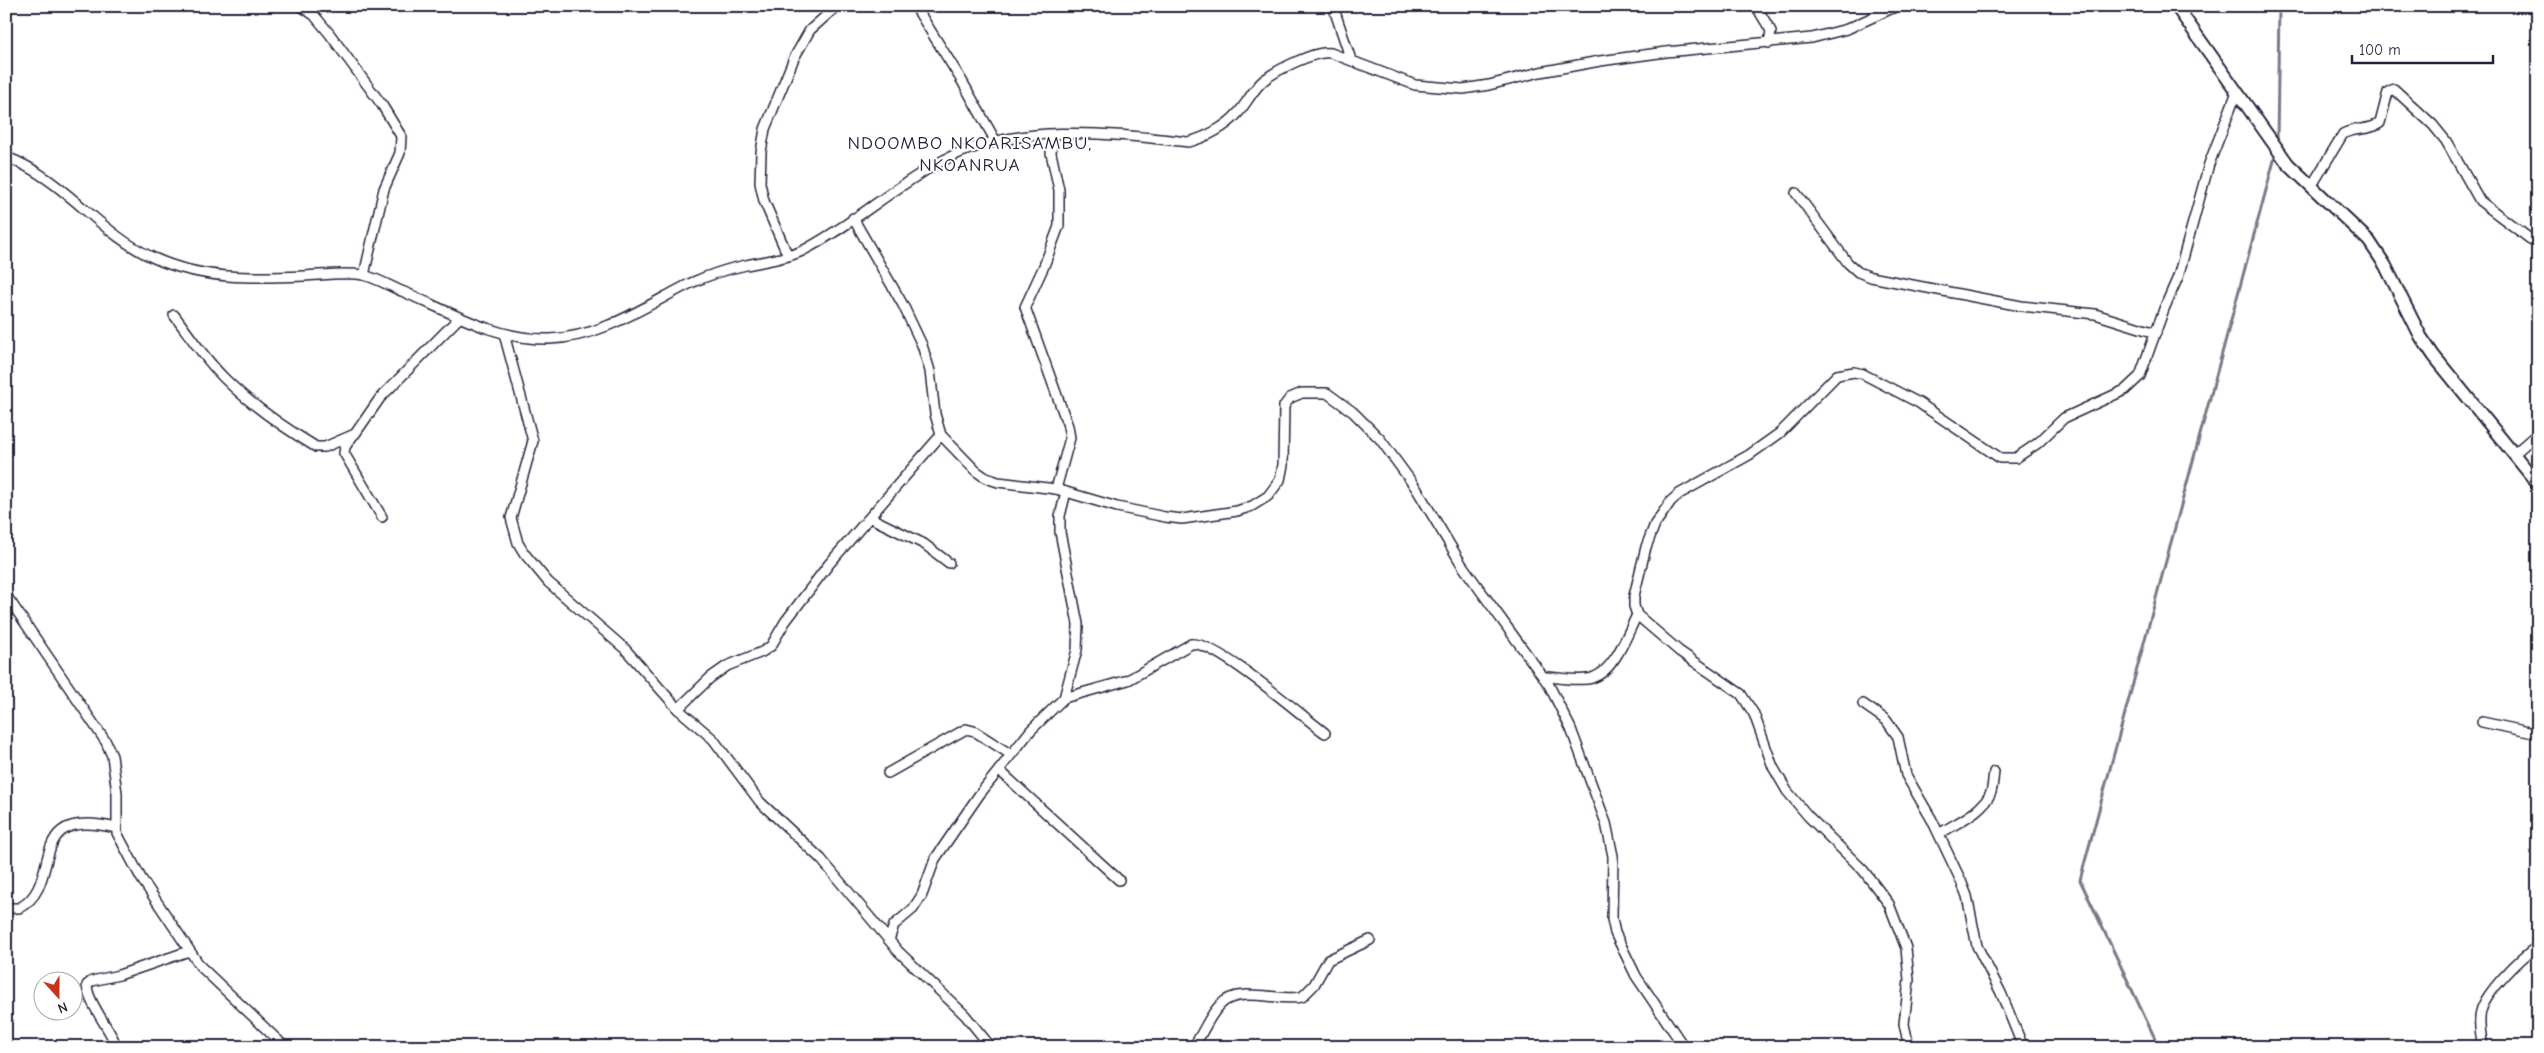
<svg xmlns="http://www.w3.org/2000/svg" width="2544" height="1053" font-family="'Comic Neue',sans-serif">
	<rect width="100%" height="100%" fill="#fff"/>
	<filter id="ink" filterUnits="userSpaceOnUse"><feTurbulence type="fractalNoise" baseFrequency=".02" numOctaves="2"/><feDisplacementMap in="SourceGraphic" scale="10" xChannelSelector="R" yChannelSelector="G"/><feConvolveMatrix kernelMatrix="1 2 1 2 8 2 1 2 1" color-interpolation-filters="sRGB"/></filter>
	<g filter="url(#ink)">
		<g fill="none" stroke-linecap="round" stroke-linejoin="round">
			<g stroke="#7a7a88" stroke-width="3">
				<path d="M2277,142L2279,6"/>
				<path d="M2159,1047L2080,880L2276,153"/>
			</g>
			<g stroke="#22223b" stroke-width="12">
				<g id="street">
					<path d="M301,6L314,15L329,33L382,105L401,136L400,153L384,189L364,275"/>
					<path d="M915,6L962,81L995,140"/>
					<path d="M1333,6L1351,60"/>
					<path d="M1756,6L1771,31L1769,43"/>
					<path d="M1053,135L1051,153L1059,190V226L1044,266L1025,307L1068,426L1070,438L1056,489"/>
					<path d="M6,157C64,178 99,234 154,258C202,280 253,278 305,276C324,275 344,272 363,275C377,278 391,287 404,292C450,312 499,341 550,339C603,337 645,306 691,283C709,275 727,269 746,265C764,261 785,259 802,251C851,226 893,187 942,161C1016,122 1108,133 1188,142C1205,138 1226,127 1238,113C1247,103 1253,89 1264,80C1277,70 1315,50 1331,53L1415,85L1463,89L1489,85L1540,72L1600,61L1666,52L1812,38L1847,29L1897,6"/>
					<path d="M2311,187L2343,134C2355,127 2370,131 2380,123L2388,92L2394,89L2433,125L2446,141L2480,201L2538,245"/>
					<path d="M1796,193L1848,263L1858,272L1871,277L2021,306L2095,314L2156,333"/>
					<path d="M853,218L903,305L922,345L930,371L935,414L941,435L976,471L986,478L998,482L1056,489L1117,507L1165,517L1182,519L1237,511L1252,506L1268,496L1280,480L1283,465L1284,406L1290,398L1302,393H1327L1353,412L1380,439L1416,488L1462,565L1549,685L1571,729L1606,823L1613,856L1612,919L1615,933L1636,976L1684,1047"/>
					<path d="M788,256L764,201L760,183L761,152L765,129L794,58L810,30L837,6"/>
					<path d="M174,315C190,336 205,359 224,378C251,405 283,427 316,447H325L355,434L380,398L460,317"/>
					<path d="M504,334L533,441L511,518L518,543L524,553L548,582L625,649L678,709L713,739L760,802L821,859L898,951L965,1015L991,1047"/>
					<path d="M352,437L345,447L344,453L382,517"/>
					<path d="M2514,454L2538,433"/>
					<path d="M871,518L924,544L949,563"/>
					<path d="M6,595L106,742L112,756L117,793V833L141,878L200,966L285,1047"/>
					<path d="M1545,677C1558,677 1580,682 1592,678C1615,671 1627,634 1637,615"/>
					<path d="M1064,698L1128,680L1191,644C1215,640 1302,716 1325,733"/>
					<path d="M1863,704L1886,720L1898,737L1906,775L1932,820L1961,881L1967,896L1977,946L2001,993L2023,1047"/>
					<path d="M678,709L710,678L727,666L762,652L771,646L785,622L829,564L941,435"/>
					<path d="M2482,722L2538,734"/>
					<path d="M999,770L1119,880"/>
					<path d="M888,773L966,729L974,731L1010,754"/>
					<path d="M1939,834C1956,823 1983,812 1991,792C1993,786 1993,778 1994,772"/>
					<path d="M6,908H19C66,884 21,805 116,828"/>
					<path d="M889,940L894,925L913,909L922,895L935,859L979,795L1031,730L1064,698L1077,650L1078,624L1060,532V516L1066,492"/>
					<path d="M117,1047C110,1029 87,1001 87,985L92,981L119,975L189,951"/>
					<path d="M1193,1047C1203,1034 1208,1017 1220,1005C1238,985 1279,1002 1302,997L1314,985L1328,960L1370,940"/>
					<path d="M1909,1047L1904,1024L1909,980L1906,948L1889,904L1863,870L1808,816L1787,791L1773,767L1754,714L1741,694L1679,651L1637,615L1634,606V596L1646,547L1655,524L1671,501L1679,494L1749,455L1780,433L1837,375L1854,372L1863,374L1919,403L2000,458H2016L2038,443L2064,418L2125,390L2140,376L2164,309L2178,277L2209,164L2237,92"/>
					<path d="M2483,1047C2481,1036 2478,1022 2481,1011C2486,992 2521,957 2538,946"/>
				</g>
			</g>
			<g stroke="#22223b" stroke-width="15">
				<path id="secondary" d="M2176,6L2288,164L2369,241L2385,265L2421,337L2434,356L2538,484"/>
			</g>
			<use href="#street" stroke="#fff" stroke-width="9"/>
			<use href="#secondary" stroke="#fff" stroke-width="11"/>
		</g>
	</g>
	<g text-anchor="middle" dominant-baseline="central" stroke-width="4" stroke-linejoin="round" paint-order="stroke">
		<g font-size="19" letter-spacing="1" fill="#22223b" stroke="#fff">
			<text x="970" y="143">NDOOMBO NKOARISAMBU,<tspan x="970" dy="22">NKOANRUA</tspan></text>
		</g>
	</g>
	<rect width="2544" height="1053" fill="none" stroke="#fff" stroke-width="25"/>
	<rect x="12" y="12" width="2519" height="1028" fill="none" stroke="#22223b" stroke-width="2" filter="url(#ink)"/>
	<g transform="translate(58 996) rotate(159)"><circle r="24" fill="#ffffff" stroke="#a7a7b1"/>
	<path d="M0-4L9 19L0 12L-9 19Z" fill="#c8321e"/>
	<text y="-8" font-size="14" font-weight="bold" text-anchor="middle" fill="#22223b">N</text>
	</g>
	<path d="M2352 55v8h141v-8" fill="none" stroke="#22223b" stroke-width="2.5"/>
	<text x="2359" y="55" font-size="15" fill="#22223b" stroke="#ffffff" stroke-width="4" paint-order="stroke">100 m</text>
</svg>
